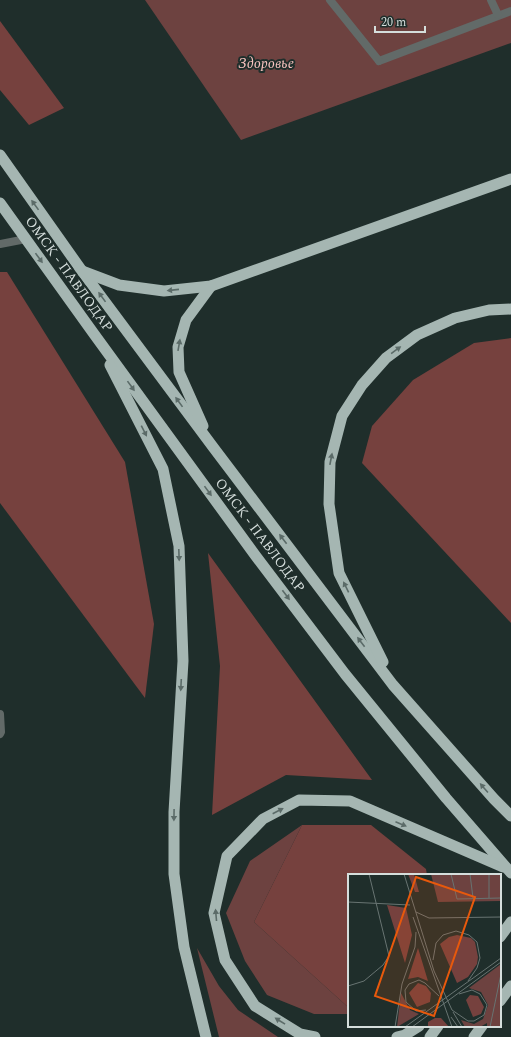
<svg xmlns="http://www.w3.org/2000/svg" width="511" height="1037" font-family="Spectral,serif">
	<rect width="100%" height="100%" fill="#1f2e2b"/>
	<g fill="#6d4240">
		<path d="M145,0H511V43L241,140Z"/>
		<path d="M302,825L254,922L349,1008V1014H314L267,995L245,961L226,913L250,861Z"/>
		<path d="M197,948L219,986L238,1010L278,1037H219Z"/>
	</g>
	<g fill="#76413e">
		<path d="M0,21L64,108L29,125L0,90Z"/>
		<path d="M0,272H7L125,462L154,624L145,698L0,503Z"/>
		<path d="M511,338V623L362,463L372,426L413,380L474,343Z"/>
		<path d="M208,553L372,780L286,775L212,815L220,666Z"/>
		<path d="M302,825H371L426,869L427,875H349V1008L254,922Z"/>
	</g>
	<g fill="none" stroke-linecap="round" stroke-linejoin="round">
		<g stroke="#626a68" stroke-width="8">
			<path d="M379,61L511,11"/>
			<path d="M0,244L26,239"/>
			<path d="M0,714L1,732L0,734"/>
		</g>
		<g stroke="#626a68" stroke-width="8">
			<path d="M330,0L379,61"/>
			<path d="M491,0L498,15"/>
		</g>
		<g stroke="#a5b6b2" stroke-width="11">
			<path d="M0,155L82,271L213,447L393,685L494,799L511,816"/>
			<path d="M0,203L94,334L255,555L345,674L446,798L511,873"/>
			<path d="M82,271L119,285L164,291L211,286L511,179"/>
			<path d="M110,365L163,469L179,546L183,661L174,812V874L184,947L206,1037"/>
			<path d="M203,426L179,372L178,347L186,320L211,286"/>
			<path d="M383,662L339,573L329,504L330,462L342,416L362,385L386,358L417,335L455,318L489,310L511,309"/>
			<path d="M500,937L511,922"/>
			<path d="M500,1001L511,986"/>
			<path d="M315,1037L300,1034L255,1006L225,960L214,913L227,856L263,819L299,800L350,801L503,867"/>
			<path d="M397,1037L405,1035L419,1026"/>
			<path d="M430,1037L438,1026"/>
			<path d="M474,1037L482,1026"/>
		</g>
	</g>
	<defs><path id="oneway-solid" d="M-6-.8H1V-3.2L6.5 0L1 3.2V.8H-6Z"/></defs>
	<g fill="#5b6b68">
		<use href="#oneway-solid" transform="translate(35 205) rotate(-126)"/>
		<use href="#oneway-solid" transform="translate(39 258) rotate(54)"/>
		<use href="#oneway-solid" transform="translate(173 290) rotate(174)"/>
		<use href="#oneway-solid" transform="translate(102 297) rotate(-126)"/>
		<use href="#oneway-solid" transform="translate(179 345) rotate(-80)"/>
		<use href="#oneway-solid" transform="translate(396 350) rotate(-36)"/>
		<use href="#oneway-solid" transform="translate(131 386) rotate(54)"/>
		<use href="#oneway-solid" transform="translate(179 402) rotate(-126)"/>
		<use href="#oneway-solid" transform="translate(144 431) rotate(63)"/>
		<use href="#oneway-solid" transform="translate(331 459) rotate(-79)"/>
		<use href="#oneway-solid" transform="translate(208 491) rotate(54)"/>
		<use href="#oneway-solid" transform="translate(283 539) rotate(-127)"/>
		<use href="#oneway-solid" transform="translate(179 555) rotate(88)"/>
		<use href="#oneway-solid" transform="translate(346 587) rotate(-116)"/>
		<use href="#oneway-solid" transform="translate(286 595) rotate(53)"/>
		<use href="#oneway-solid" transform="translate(361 642) rotate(-127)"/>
		<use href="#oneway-solid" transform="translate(181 685) rotate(93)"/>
		<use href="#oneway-solid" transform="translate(484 788) rotate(-131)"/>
		<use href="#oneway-solid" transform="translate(278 811) rotate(-27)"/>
		<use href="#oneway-solid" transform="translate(174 815) rotate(91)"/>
		<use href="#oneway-solid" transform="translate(401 824) rotate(23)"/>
		<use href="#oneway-solid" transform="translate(216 915) rotate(-95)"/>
		<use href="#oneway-solid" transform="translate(280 1021) rotate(-148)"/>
	</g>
	<g text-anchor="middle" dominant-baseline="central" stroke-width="4" stroke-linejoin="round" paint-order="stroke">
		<g font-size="14" font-style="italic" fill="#fcc5c1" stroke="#1f2e2b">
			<text x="266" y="63">Здоровье</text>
		</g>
		<g font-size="14" fill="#d5dedc" stroke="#1f2e2b">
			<text transform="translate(69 274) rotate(54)">ОМСК - ПАВЛОДАР</text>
			<text transform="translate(260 535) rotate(53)">ОМСК - ПАВЛОДАР</text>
		</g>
	</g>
	<g transform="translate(348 874)">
		<rect width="153" height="153" fill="#1f2e2b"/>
		<path d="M83,0H153V27L90,28ZM153,90V153H139V149L132,153H117L113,146L126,150L135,145L140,131L133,118L121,114ZM53,119L62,136L71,140L49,153Z" fill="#6d4240"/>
		<path d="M60,0H66L71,18H67ZM39,31L58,34L64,61L57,89ZM109,61L123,64L127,68L130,83L129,90L120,103L109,109L92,70L101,63ZM70,74L80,107L70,103L60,105ZM70,109L78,112L83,119L82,128L69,133L61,119ZM122,121L130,122L136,133L133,140L125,143L118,126ZM87,144H93L101,153H80V148Z" fill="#76413e"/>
		<path fill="none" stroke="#687472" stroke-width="1" d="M56,0L86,97L104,136L120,147H126L136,141L139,131L132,120L124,116L111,120M103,0L109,25L153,24M122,0L125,24M141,0V24M0,28L62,31M68,38L81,44L153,43M65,43L104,153M85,86L88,69L95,61L108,57L121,61L129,68L132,84L129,94L120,107M0,112L16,107L35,91L41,82L21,0M78,136L68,137L58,128L57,116L61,110L71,106L77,109L91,122M105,138L114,153M103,143L110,153M47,153L54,110L67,73L68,58M57,153L153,84M64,153L153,88M142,153L153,100"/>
		<path fill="#e8590c" fill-opacity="0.15" stroke="#e8590c" stroke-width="2" d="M68,3L127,23L86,142L27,122Z"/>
		<rect width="153" height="153" fill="none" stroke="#d5dedc" stroke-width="2"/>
	</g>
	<path d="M375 26v6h50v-6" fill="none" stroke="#d5dedc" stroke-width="2"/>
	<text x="381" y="26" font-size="12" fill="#d5dedc" stroke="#1f2e2b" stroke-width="3" paint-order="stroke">20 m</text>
</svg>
